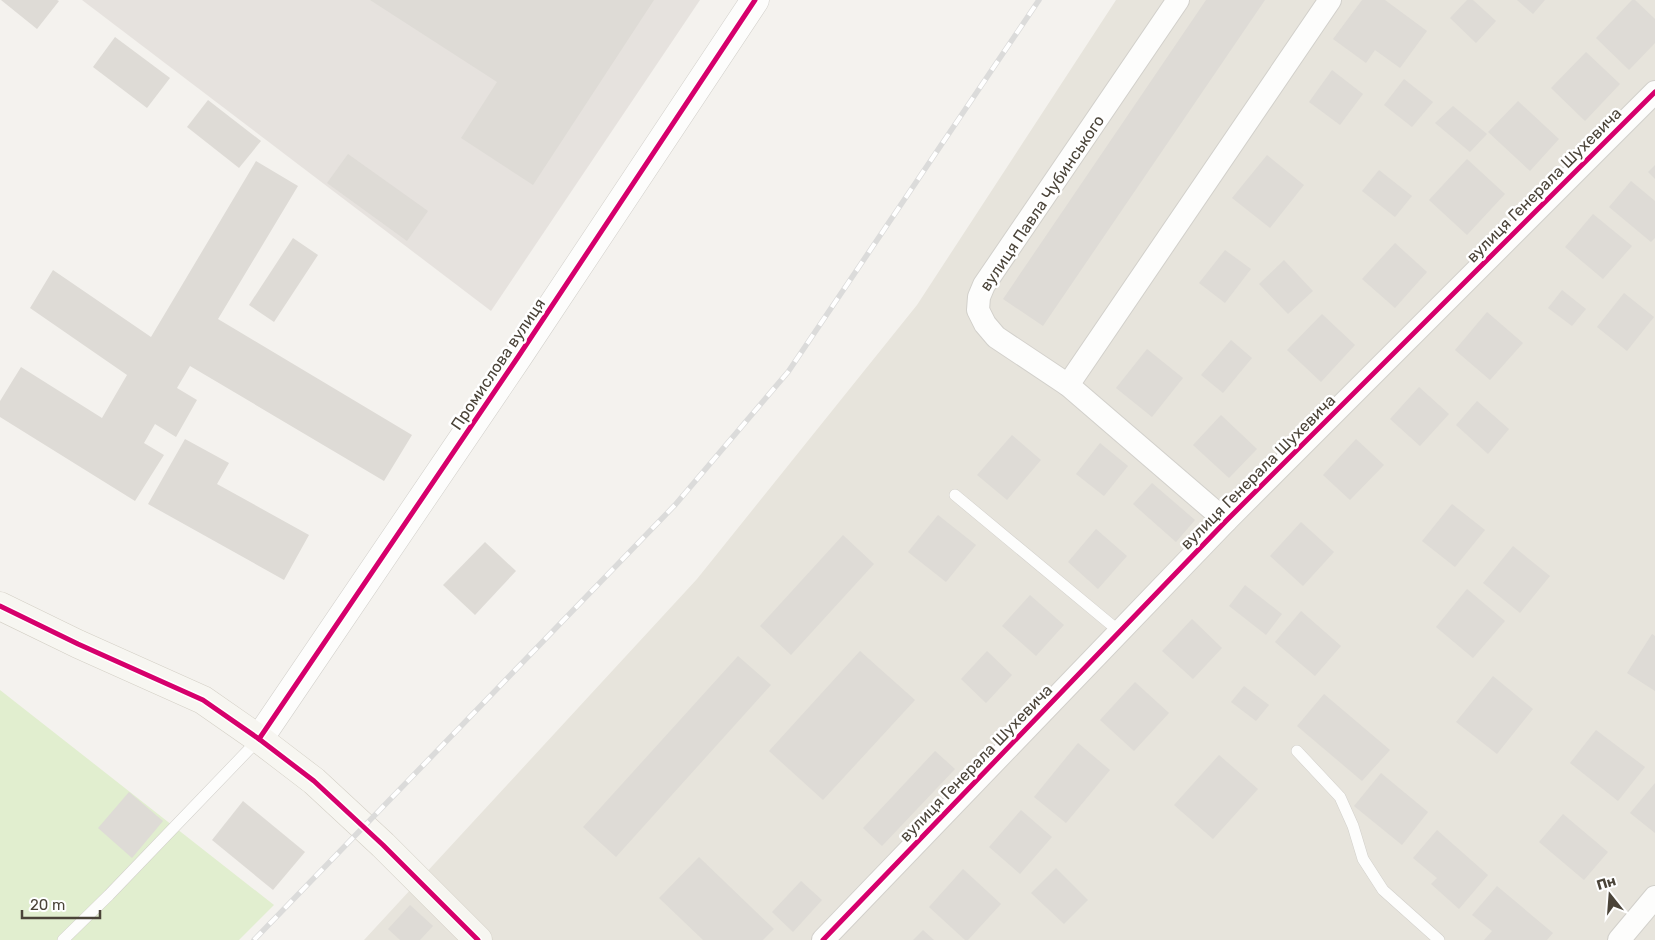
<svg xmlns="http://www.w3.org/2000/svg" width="1655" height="940" font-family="Rubik,sans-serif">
	<rect width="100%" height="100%" fill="#f4f2ee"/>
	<path fill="#e7e4dc" d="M1116,0H1655V940H364L697,579L917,305Z"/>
	<path fill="#e6e2de" d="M82,0H700L491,311Z"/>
	<path fill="#e1eecf" d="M0,690L274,905L239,940H0Z"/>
	<g fill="#dedbd6">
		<path d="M1,0H57L59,1L37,29Z"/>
		<path d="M370,0H654L533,185L461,138L497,82Z"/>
		<path d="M1206,0H1265L1043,326L1003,299Z"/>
		<path d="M1362,0H1385L1427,31L1400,68L1375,50L1366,63L1333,39Z"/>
		<path d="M1467,0H1473L1496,21L1476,43L1450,18Z"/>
		<path d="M1517,0H1545L1533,14Z"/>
		<path d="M1632,0H1635L1655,19V43L1629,70L1596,38Z"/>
		<path d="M115,37L170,78L147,108L93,67Z"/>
		<path d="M1586,52L1620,84L1585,121L1551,88Z"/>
		<path d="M1332,70L1363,94L1340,125L1309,102Z"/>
		<path d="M1404,79L1433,102L1412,127L1384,105Z"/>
		<path d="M208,100L261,141L239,168L187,127Z"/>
		<path d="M1518,101L1559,139L1530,171L1488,132Z"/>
		<path d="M1453,106L1487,134L1470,152L1435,123Z"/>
		<path d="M348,154L428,211L407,241L327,183Z"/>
		<path d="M1267,155L1304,185L1270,228L1232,198Z"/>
		<path d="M1467,159L1505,194L1467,235L1429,200Z"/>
		<path d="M256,161L298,186L218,319L412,435L384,481L190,366L177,388L197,400L176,437L155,424L144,443L164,455L135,501L0,417V401L21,367L102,418L127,375L30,308L53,270L151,337Z"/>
		<path d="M1655,165V179L1648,172Z"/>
		<path d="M1379,170L1412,196L1395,217L1362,191Z"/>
		<path d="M1631,181L1655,201V238L1651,242L1609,207Z"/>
		<path d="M1593,214L1632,246L1603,279L1565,247Z"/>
		<path d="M293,238L318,255L274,322L249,305Z"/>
		<path d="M1395,243L1427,272L1395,308L1362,279Z"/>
		<path d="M1225,250L1251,269L1225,303L1199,283Z"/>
		<path d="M1284,260L1313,291L1288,314L1259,284Z"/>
		<path d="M1562,290L1586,309L1572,326L1548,308Z"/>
		<path d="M1624,293L1654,317L1627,351L1597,327Z"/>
		<path d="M1487,312L1523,343L1490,380L1455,350Z"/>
		<path d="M1322,314L1355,345L1321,382L1287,350Z"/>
		<path d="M1231,340L1252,358L1223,393L1201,375Z"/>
		<path d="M1147,349L1183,378L1152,417L1116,388Z"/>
		<path d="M1419,387L1449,414L1420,446L1390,419Z"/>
		<path d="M1477,401L1509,429L1488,454L1456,425Z"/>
		<path d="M1221,415L1257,449L1229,478L1193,445Z"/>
		<path d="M1012,435L1041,460L1007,500L977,475Z"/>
		<path d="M185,439L229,463L217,484L309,535L284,580L148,504Z"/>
		<path d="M1356,439L1384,465L1350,500L1323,475Z"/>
		<path d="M1100,443L1128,466L1104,496L1076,474Z"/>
		<path d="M1152,483L1195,520L1176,542L1133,504Z"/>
		<path d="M1452,504L1485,530L1455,567L1422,541Z"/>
		<path d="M938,515L976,545L946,582L908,552Z"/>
		<path d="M1301,522L1334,552L1303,586L1270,556Z"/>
		<path d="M1096,529L1127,556L1098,589L1068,562Z"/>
		<path d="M843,535L874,564L791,655L760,626Z"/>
		<path d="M485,542L516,571L475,615L443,585Z"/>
		<path d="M1513,546L1550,576L1520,613L1483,583Z"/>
		<path d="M1245,585L1282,614L1266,635L1229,606Z"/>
		<path d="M1467,589L1505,621L1473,658L1436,627Z"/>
		<path d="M1030,595L1064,625L1036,656L1002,626Z"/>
		<path d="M1301,611L1341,646L1315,676L1275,642Z"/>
		<path d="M1192,619L1222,648L1193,679L1162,651Z"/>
		<path d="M1652,634L1655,636V691L1627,673Z"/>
		<path d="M860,651L915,700L823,800L769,751Z"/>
		<path d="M987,651L1012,675L986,703L961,679Z"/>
		<path d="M738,656L771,685L616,857L583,827Z"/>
		<path d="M1493,676L1533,709L1497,754L1456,722Z"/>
		<path d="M1135,682L1169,713L1134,751L1100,720Z"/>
		<path d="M1244,686L1269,705L1256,721L1231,702Z"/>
		<path d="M1324,694L1390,750L1362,781L1297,726Z"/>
		<path d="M1596,730L1645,767L1618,801L1570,763Z"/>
		<path d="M1078,743L1110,770L1066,823L1034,797Z"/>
		<path d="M935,751L955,769L882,846L863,828Z"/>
		<path d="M1219,755L1258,789L1213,839L1174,805Z"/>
		<path d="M1381,773L1428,812L1402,845L1354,806Z"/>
		<path d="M1655,783V833L1630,813Z"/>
		<path d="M129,792L163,821L132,858L98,828Z"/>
		<path d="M243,801L305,852L273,890L212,840Z"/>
		<path d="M1021,810L1052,837L1020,874L989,847Z"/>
		<path d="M1563,814L1608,852L1584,880L1539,842Z"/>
		<path d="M1437,830L1488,875L1459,909L1431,884L1437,878L1413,858Z"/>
		<path d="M699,857L774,929L763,940H703L659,898Z"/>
		<path d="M1056,868L1088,900L1064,924L1031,893Z"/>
		<path d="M963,869L1001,904L968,940H965L929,907Z"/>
		<path d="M801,881L822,900L793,932L772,912Z"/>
		<path d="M1497,886L1553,933L1547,940H1484L1492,931L1472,915Z"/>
		<path d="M410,905L433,926L420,940H400L388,929Z"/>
		<path d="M923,930L934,940H913Z"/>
	</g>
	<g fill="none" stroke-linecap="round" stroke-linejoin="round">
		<g stroke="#d2d0cb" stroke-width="12">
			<g id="service">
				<path d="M955,495L1120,632"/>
				<path d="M1297,751L1340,797L1353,826L1363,859L1383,890L1439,940"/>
				<path d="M63,940L109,895L259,739"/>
			</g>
		</g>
		<g stroke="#d2d0cb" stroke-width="24">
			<g id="minor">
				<path d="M1178,0L984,285L979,297L978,310L985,324L996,337L1068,385L1226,521"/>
				<path d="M1068,385L1330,0"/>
				<path d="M823,940L1226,521L1655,92"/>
				<path d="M1619,940L1655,897"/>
			</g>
		</g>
		<g stroke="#d2d0cb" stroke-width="29">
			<path id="tertiary" d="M259,739L518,357L755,0"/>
		</g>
		<g stroke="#d3cfc5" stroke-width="29">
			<path id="secondary" d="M0,606L78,644L203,700L259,739L314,781L383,845L478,940"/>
		</g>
		<use href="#service" stroke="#fdfdfc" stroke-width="11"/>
		<use href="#minor" stroke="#fdfdfc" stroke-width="22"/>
		<use href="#tertiary" stroke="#fdfdfc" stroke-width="28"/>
		<use href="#secondary" stroke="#f7f6f1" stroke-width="28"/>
		<g stroke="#dbdbda" stroke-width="5.5">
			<path id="rail" d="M254,940L675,505L788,372L1039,0"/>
		</g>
		<use href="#rail" stroke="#fff" stroke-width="4" stroke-dasharray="11" stroke-linecap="butt"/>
		<g stroke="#fff" stroke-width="8">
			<g id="cycleway">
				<path d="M0,606L78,644L203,700L259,739L314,781L383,845L478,940"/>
				<path d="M259,739L518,357L755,0"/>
				<path d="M823,940L1226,521L1655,92"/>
			</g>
		</g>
		<use href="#cycleway" stroke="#d6006c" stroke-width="5"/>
	</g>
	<g text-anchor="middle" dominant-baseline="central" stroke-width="5" stroke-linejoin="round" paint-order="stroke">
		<g font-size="16" fill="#4b4439" stroke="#fff">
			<text transform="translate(1544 185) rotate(-45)">вулиця Генерала Шухевича</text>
			<text transform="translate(1042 203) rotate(-56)">вулиця Павла Чубинського</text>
			<text transform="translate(498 364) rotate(-56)">Промислова вулиця</text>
			<text transform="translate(1258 472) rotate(-45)">вулиця Генерала Шухевича</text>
			<text transform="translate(976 763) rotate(-46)">вулиця Генерала Шухевича</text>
		</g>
	</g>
	<g transform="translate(1610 895) rotate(343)" stroke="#ffffff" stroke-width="4" paint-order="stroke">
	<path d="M0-4L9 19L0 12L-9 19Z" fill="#4b4439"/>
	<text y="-8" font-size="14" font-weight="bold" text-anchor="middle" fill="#4b4439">Пн</text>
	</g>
	<path d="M22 910v8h78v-8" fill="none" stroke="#4b4439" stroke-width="2.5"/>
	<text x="30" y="910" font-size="15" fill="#4b4439" stroke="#ffffff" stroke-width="4" paint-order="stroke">20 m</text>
</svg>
